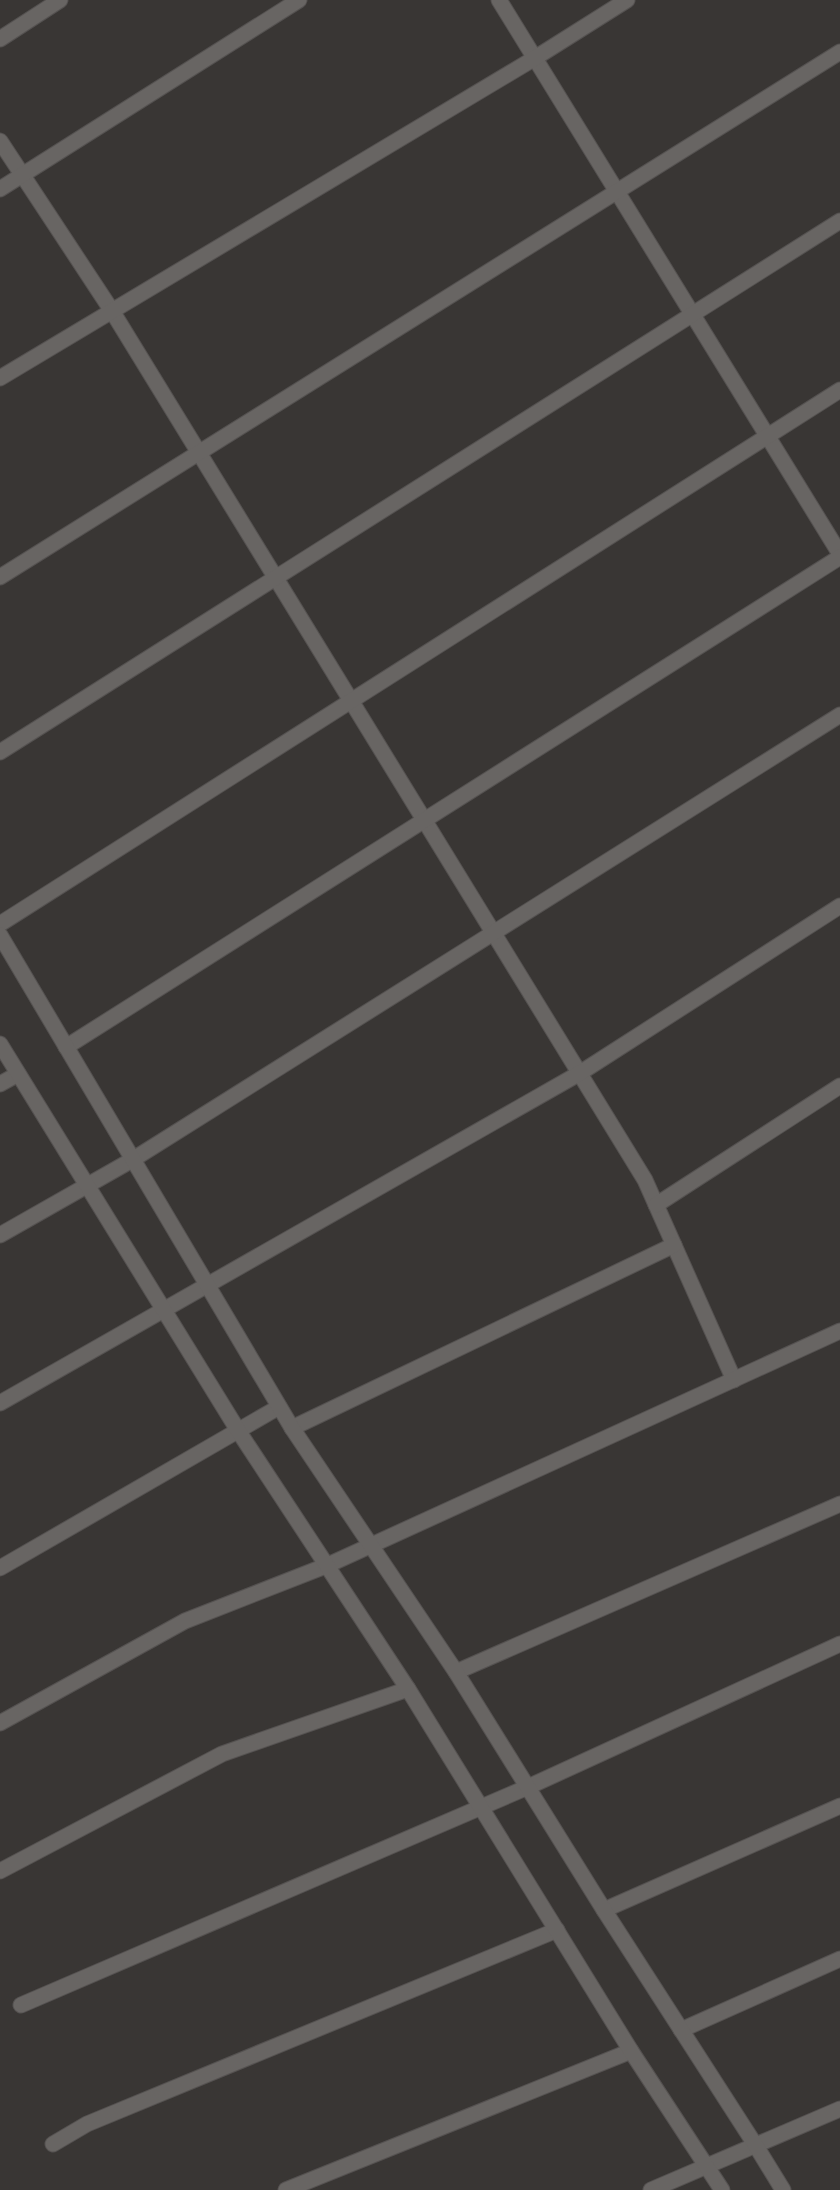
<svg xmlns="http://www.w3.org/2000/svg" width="840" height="2190" font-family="'Titillium Web',sans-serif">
	<rect width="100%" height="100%" fill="#393634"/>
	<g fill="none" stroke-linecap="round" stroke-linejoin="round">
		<g stroke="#555251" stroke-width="17">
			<g id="street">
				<path d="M499,0L840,554"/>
				<path d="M0,39L60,0"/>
				<path d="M0,141L112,311L645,1180L734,1380"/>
				<path d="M0,189L299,0"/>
				<path d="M0,577L840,52"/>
				<path d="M0,752L840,221"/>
				<path d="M0,924L840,390"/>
				<path d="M66,1047L840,557"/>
				<path d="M0,1084L18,1074"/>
				<path d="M656,1205L840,1086"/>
				<path d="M0,1235L132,1160L840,715"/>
				<path d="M0,1403L580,1073L840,906"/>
				<path d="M292,1428L674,1245"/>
				<path d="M0,1568L279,1407"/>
				<path d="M456,1672L840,1504"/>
				<path d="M0,1723L185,1621L328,1565L840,1331"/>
				<path d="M0,1871L222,1754L408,1689"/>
				<path d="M604,1910L840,1806"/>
				<path d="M21,2005L528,1787L840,1644"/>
				<path d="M681,2030L840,1959"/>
				<path d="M53,2144L87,2124L557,1930"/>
				<path d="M286,2190L631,2051"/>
				<path d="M651,2190L840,2109"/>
			</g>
		</g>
		<g stroke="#555251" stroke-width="17">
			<g id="secondary">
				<path d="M0,378L535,58L627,0"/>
				<path d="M0,935L292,1428L456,1672L604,1910L756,2146L783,2190"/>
				<path d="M0,1044L239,1432L408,1689L631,2051L722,2190"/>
			</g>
		</g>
		<use href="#street" stroke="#686563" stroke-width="15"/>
		<use href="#secondary" stroke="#686563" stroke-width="15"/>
	</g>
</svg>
